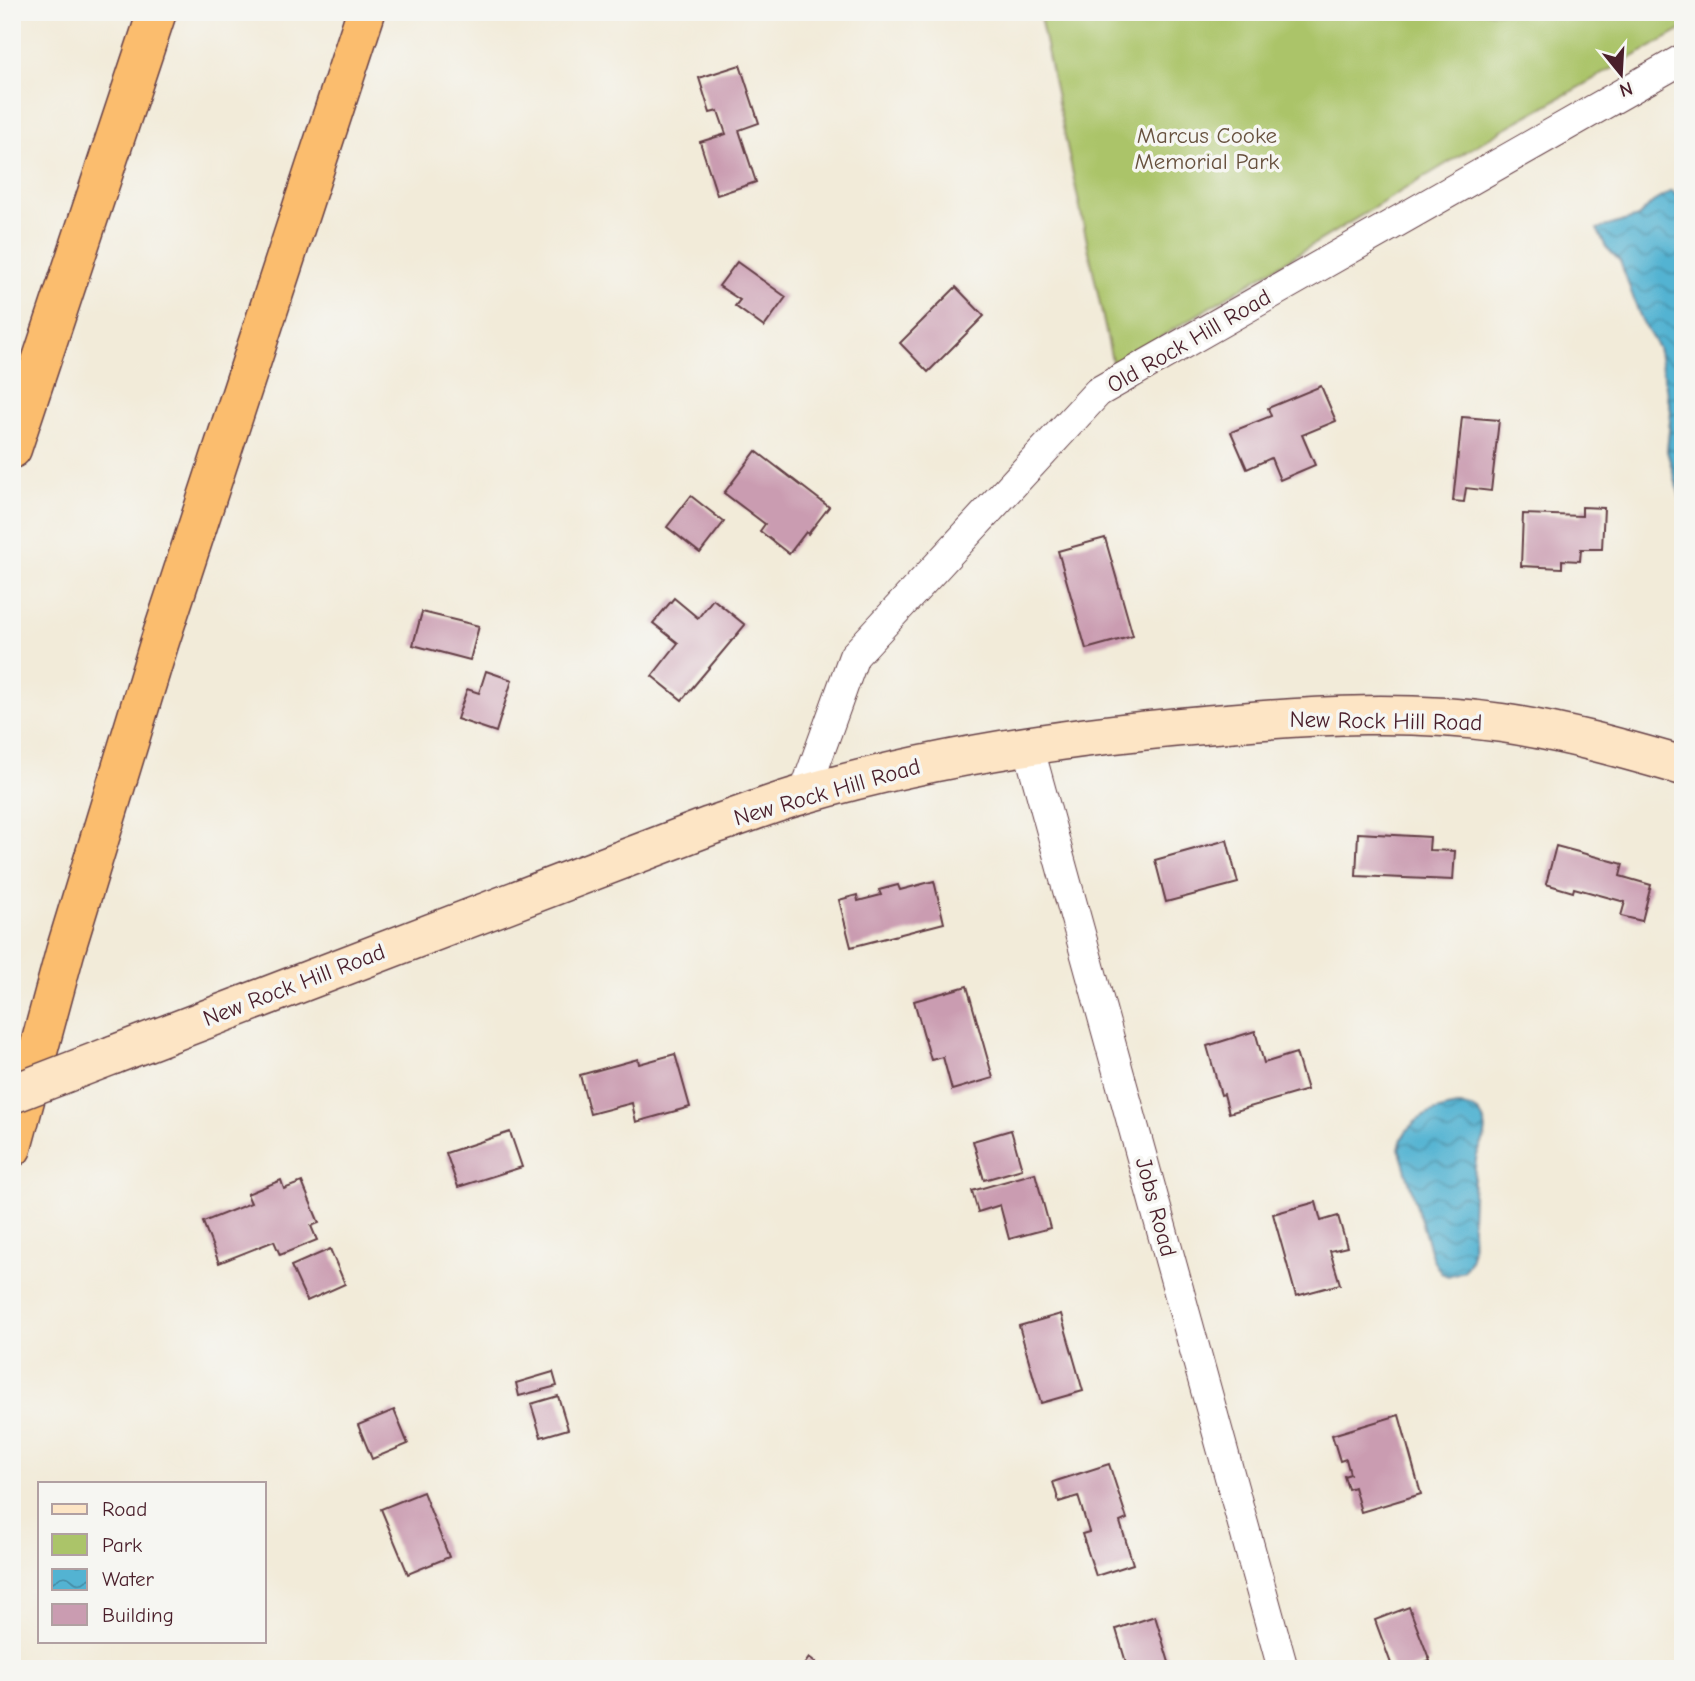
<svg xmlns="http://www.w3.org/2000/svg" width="1695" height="1681" font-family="'Comic Neue',sans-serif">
	<defs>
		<pattern id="water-waves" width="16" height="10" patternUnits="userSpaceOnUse" patternTransform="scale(1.75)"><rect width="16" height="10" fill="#53b3d2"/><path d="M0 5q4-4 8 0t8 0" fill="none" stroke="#4791ab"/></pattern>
	</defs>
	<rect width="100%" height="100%" fill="#f6f6f2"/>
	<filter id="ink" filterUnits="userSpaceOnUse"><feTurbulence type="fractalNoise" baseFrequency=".0143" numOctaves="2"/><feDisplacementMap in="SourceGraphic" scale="14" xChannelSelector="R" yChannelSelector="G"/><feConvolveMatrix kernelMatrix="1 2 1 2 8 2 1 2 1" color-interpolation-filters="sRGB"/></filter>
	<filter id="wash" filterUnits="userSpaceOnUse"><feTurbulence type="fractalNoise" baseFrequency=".00686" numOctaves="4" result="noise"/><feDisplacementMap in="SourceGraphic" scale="28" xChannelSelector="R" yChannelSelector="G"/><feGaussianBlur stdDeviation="1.57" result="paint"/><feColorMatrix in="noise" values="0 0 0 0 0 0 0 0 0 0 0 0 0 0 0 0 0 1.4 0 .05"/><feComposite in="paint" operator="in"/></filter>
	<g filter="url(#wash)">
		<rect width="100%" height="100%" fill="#f2ebd9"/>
		<path fill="#abc469" stroke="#7a724a" stroke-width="2" d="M1039,12H1683V29L1502,130L1113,366Z"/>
		<g fill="url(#water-waves)" stroke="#4e697e" stroke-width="2">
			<path d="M1672,191L1683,203V507L1667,451L1671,411L1658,348L1641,319L1620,261L1606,247L1597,229L1638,217L1653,202Z"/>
			<path d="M1457,1106C1471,1106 1481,1110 1485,1125C1489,1138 1477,1148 1476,1160C1473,1180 1473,1200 1472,1220C1471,1240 1477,1253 1464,1271L1448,1276L1441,1273L1433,1260L1399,1148C1405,1120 1431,1110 1457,1106Z"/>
		</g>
		<g id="blocks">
			<g fill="#ca9cb1">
				<path d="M740,65L759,123L739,130L756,182L717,195L700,142L726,134L718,111L710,113L699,78Z"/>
				<path d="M737,262L786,297L764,327L735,306L740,300L719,286Z"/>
				<path d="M956,287L984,316L928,372L900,343Z"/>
				<path d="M1321,386L1336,421L1302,435L1315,465L1280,480L1271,458L1247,469L1231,432L1271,416L1268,408Z"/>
				<path d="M1462,417L1499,420L1491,491L1466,488L1464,502L1453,501Z"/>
				<path d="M756,451L829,507L808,534L806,532L789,554L760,531L765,524L724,493Z"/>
				<path d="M691,496L724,522L700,553L667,527Z"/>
				<path d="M1582,507L1604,508L1602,549H1581L1580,561L1562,560V568L1521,566L1523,514L1582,516Z"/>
				<path d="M1105,538L1133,636L1086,649L1058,551Z"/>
				<path d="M674,598L698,618L713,599L745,625L682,700L652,676L678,643L653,623Z"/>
				<path d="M422,612L479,626L470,660L413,645Z"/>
				<path d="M486,671L512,680L496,732L457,719L467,689L479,693Z"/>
				<path d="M1358,833L1430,837L1429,850L1455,851L1453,880L1356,876Z"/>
				<path d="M1227,840L1238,883L1166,902L1155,860Z"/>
				<path d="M1556,846L1623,864L1620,876L1651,885L1642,921L1621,916L1625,902L1574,888L1573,892L1546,884Z"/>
				<path d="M934,881L944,923L851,947L839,900L857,895L858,901L881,895L879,890L898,885L900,890Z"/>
				<path d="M967,986L993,1078L952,1090L943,1057L931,1060L914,1001Z"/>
				<path d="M1255,1031L1264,1063L1296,1053L1307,1090L1229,1113L1224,1094L1221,1095L1207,1046Z"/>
				<path d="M675,1054L690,1107L636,1122L632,1103L590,1114L580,1075L638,1059L639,1064Z"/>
				<path d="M1011,1130L1022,1169L984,1180L973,1141Z"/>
				<path d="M510,1132L522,1167L458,1187L446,1153Z"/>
				<path d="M1035,1173L1050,1228L1009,1239L1000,1205L978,1212L972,1191Z"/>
				<path d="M281,1180L284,1189L302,1182L319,1223L311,1226L317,1240L280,1255L274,1241L219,1263L203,1222L251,1203L247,1194Z"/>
				<path d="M1316,1202L1321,1221L1338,1216L1347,1247L1330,1251L1340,1284L1296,1296L1273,1214Z"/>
				<path d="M330,1249L345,1284L307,1301L291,1266Z"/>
				<path d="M1061,1314L1083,1391L1041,1403L1019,1326Z"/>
				<path d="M553,1372L557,1386L519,1396L516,1383Z"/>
				<path d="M558,1396L568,1429L541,1437L531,1404Z"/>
				<path d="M394,1410L408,1444L372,1459L358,1425Z"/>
				<path d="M1399,1415L1421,1494L1361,1512L1354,1487L1348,1489L1344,1476L1350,1474L1346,1459L1340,1461L1332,1435Z"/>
				<path d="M1109,1464L1127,1519L1120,1522L1133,1564L1096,1576L1082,1534L1089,1532L1078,1496L1059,1502L1053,1482Z"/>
				<path d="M423,1492L449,1557L408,1574L381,1509Z"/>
				<path d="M1409,1607L1430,1661L1409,1669H1393L1375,1620Z"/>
				<path d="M1155,1616L1171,1669H1128L1116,1629Z"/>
				<path d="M809,1658L823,1669H801Z"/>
			</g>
		</g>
	</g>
	<g filter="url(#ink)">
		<use href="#blocks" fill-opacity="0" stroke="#633e45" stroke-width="2"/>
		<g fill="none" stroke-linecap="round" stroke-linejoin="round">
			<g stroke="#633e45" stroke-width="32">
				<g id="street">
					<path d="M1028,745L1283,1669"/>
					<path d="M804,794L854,656L1098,392L1683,59"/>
				</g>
			</g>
			<g stroke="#633e45" stroke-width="41">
				<path id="secondary" d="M113,1055L710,826C741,816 773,803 805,794C943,754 1085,734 1227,723C1319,715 1411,710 1502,723C1564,732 1624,749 1683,766"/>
			</g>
			<g stroke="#633e45" stroke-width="41">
				<g id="highway">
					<path d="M12,449L157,12"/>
					<path d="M12,1148L65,952L159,644L366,12"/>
				</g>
			</g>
			<use href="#street" stroke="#fff" stroke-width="30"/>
			<use href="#secondary" stroke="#fde5c5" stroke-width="38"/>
			<use href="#highway" stroke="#fbbd6e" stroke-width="38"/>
			<g stroke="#633e45" stroke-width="41" stroke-linecap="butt">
				<path id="secondary-bridge" d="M12,1094L113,1055"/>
			</g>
			<use href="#secondary-bridge" stroke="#fde5c5" stroke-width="38"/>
		</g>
	</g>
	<g text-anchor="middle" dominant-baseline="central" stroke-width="7" stroke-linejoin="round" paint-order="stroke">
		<g font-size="23" fill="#67513e" stroke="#f6f6f2">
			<text x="1207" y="135">Marcus Cooke<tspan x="1207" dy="26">Memorial Park</tspan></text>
		</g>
		<g font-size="23" fill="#4a1f2b" stroke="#f6f6f2">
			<text transform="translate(1189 341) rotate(-30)">Old Rock Hill Road</text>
			<text transform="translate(1386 721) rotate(1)">New Rock Hill Road</text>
			<text transform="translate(827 792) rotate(-16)">New Rock Hill Road</text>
			<text transform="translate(294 985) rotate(-21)">New Rock Hill Road</text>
			<text transform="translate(1156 1207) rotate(75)">Jobs Road</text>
		</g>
	</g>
	<rect width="1695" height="1681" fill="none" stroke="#f6f6f2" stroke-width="42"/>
	<rect x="38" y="1482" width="228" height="161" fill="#f6f6f2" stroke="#b1a0a2" stroke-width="2"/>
	<rect x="52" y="1504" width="35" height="10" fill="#fde5c5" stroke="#b1a0a2" stroke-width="2"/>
	<text x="102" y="1516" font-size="21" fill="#4a1f2b">Road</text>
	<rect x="52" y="1534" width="35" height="21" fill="#abc469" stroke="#b1a0a2" stroke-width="2"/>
	<text x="102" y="1552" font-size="21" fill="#4a1f2b">Park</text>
	<rect x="52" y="1569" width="35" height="21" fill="url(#water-waves)" stroke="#b1a0a2" stroke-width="2"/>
	<text x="102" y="1586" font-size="21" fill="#4a1f2b">Water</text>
	<rect x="52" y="1604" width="35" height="21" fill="#ca9cb1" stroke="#b1a0a2" stroke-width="2"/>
	<text x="102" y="1622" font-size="21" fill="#4a1f2b">Building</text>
	<g transform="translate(1621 74) rotate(162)" stroke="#f6f6f2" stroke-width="5" paint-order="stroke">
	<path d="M0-5L12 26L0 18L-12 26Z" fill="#4a1f2b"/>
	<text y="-10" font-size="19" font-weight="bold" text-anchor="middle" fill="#4a1f2b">N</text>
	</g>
</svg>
